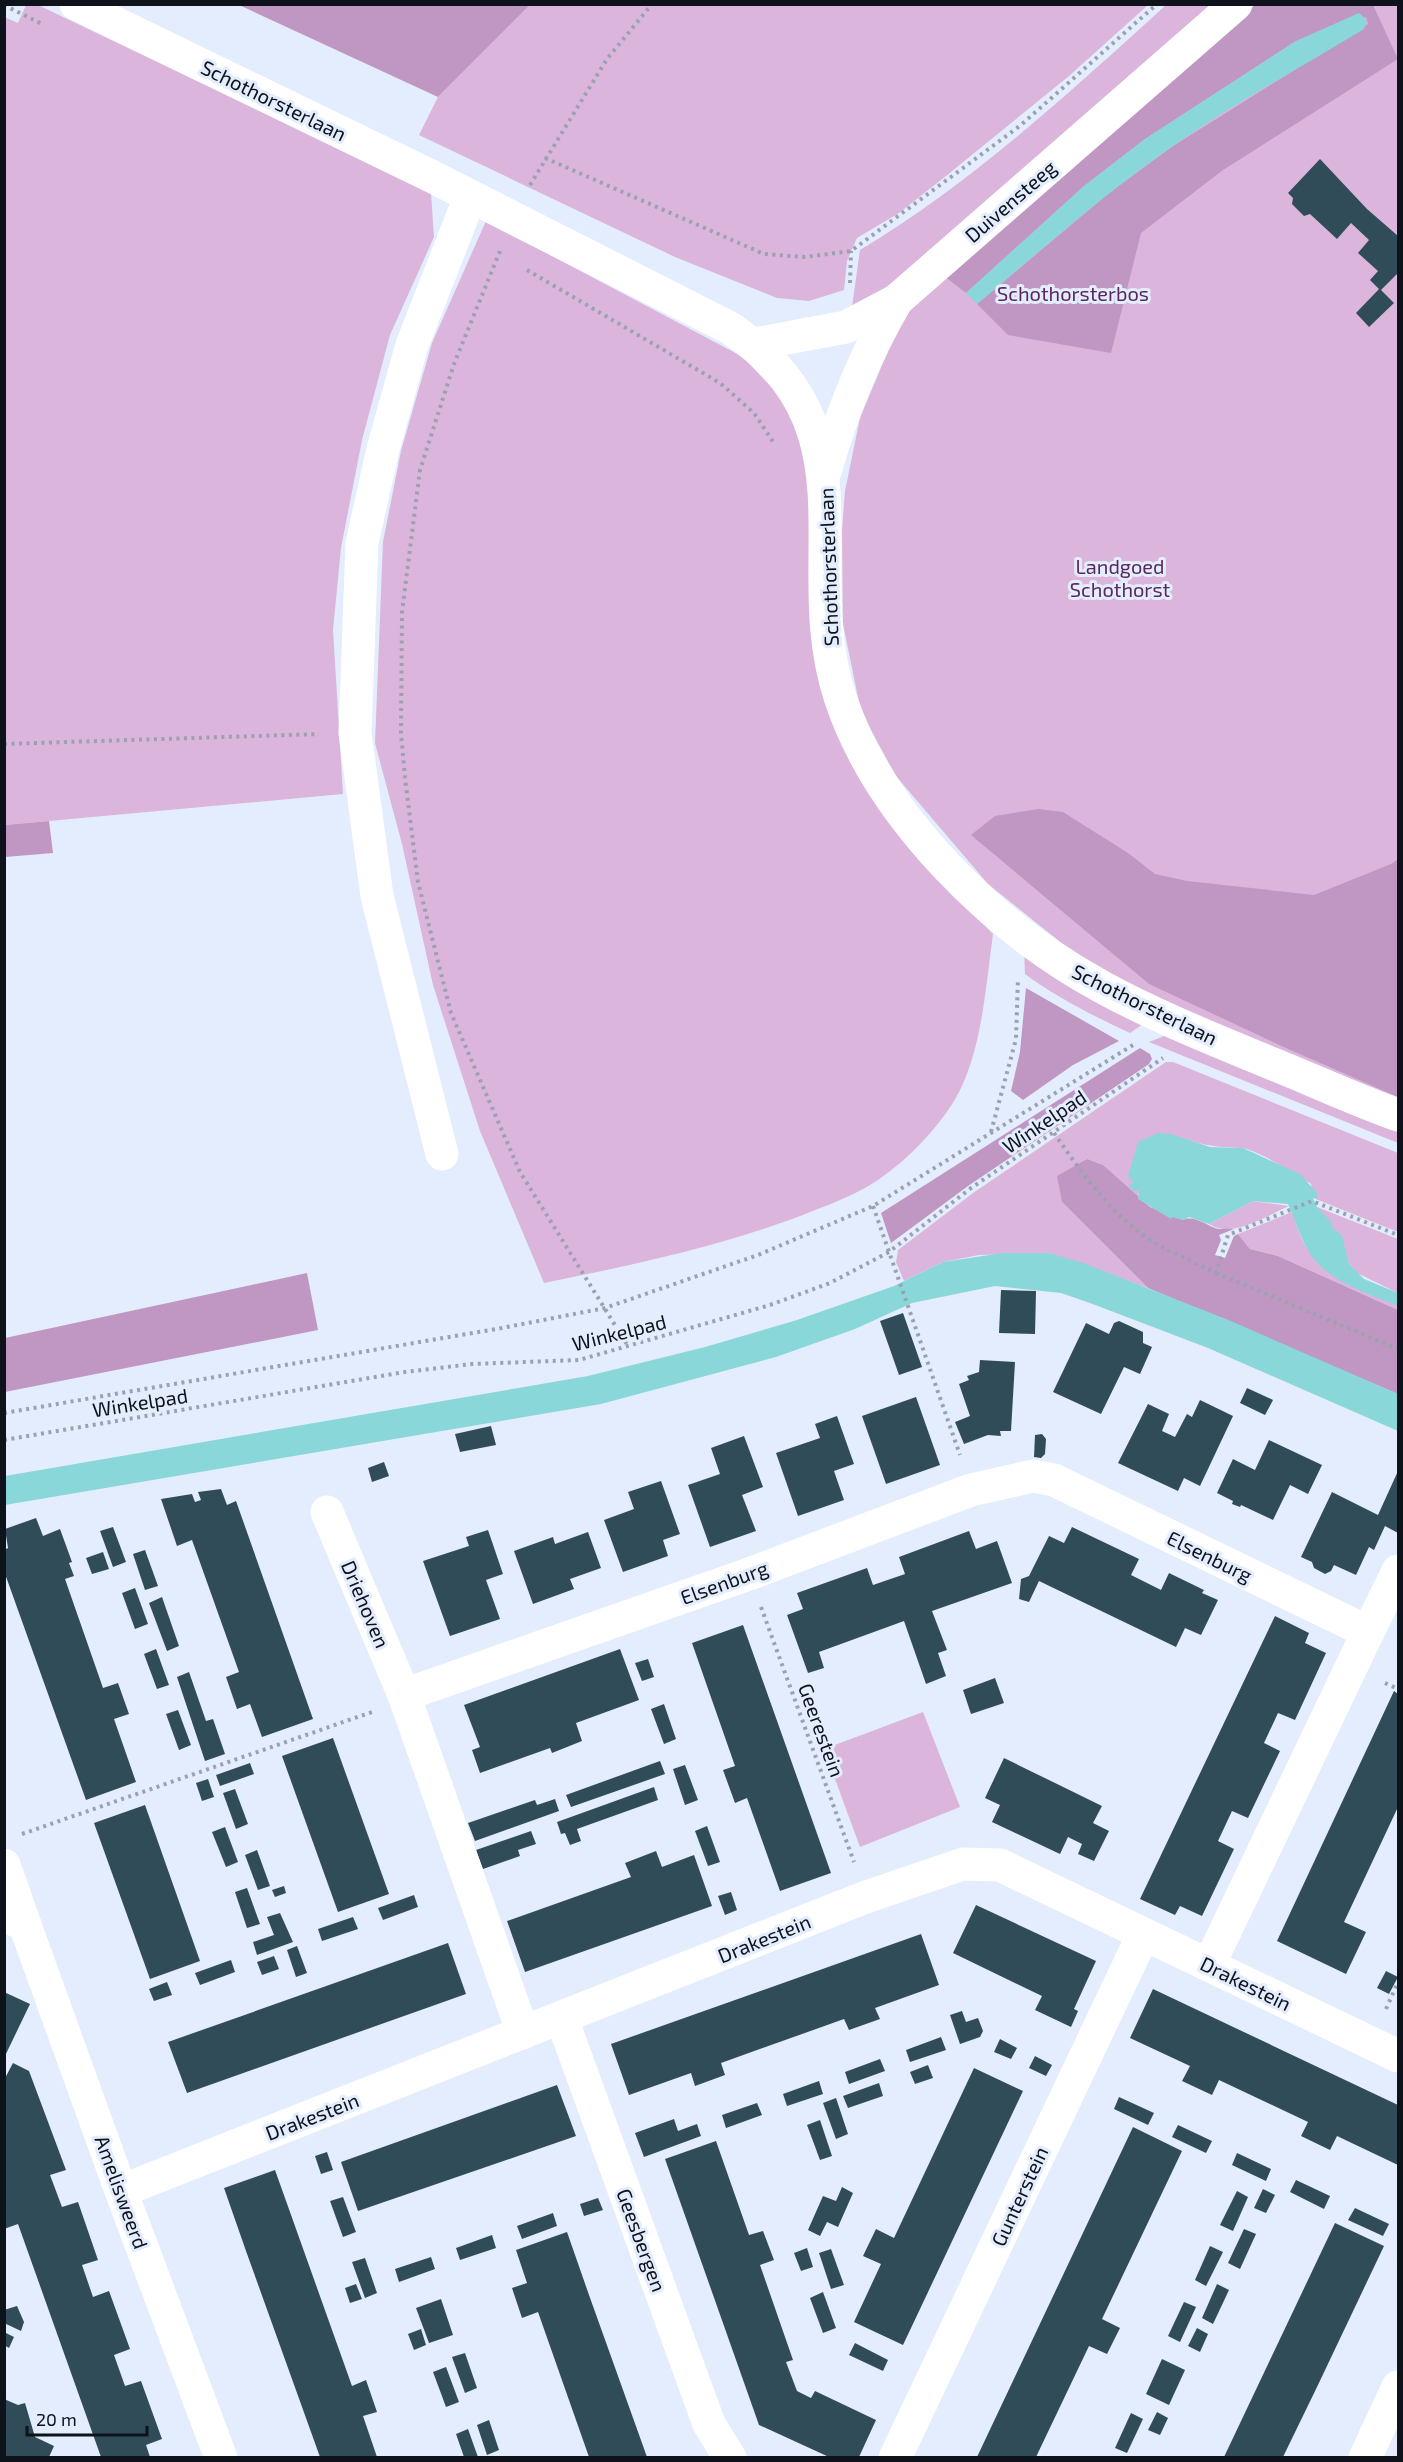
<svg xmlns="http://www.w3.org/2000/svg" width="1403" height="2462" font-family="'Exo 2',sans-serif">
	<rect width="100%" height="100%" fill="#e3edfd"/>
	<g fill="#dbb5dc">
		<path d="M26,5H38L431,193L434,237L390,335L362,440L341,548L333,630L343,794L5,825L4,17L18,23Z"/>
		<path d="M530,5V4L1148,5L1069,76L946,176L899,213L857,238L847,261L844,290L809,301L777,298L675,257L419,135L438,97Z"/>
		<path d="M1166,5H1222L882,296L852,307L860,250C972,183 1070,92 1166,5Z"/>
		<path d="M1282,5H1398V1105L1189,1015L1079,957L988,884L896,776L861,712L843,624L842,531L845,491L860,418L903,315L944,276Z"/>
		<path d="M486,221L743,357L776,392L798,428L809,472L811,622L928,868L993,934C986,984 983,1039 962,1086C946,1121 909,1159 878,1180C853,1197 822,1207 795,1218C713,1248 628,1266 544,1283L480,1131L433,985L402,844L375,743L383,542L401,451L432,343Z"/>
		<path d="M1024,947L1146,1022L1130,1033C1094,1016 1057,998 1025,974Z"/>
		<path d="M1164,1036L1398,1128V1143L1149,1042Z"/>
		<path d="M1166,1062H1173L1398,1153V1232L1313,1198L1311,1184C1298,1175 1255,1149 1242,1148C1225,1147 1209,1147 1192,1141L1133,1182L1130,1186L1139,1191L1138,1199L1103,1165L1086,1159L1062,1202L1148,1288L1049,1253L979,1255L943,1262L904,1281L896,1262L898,1250L973,1193Z"/>
		<path d="M1253,1201L1289,1206C1266,1216 1232,1239 1209,1224Z"/>
		<path d="M1317,1207L1398,1239V1293L1357,1273L1349,1264L1342,1242Z"/>
		<path d="M1292,1212C1297,1226 1301,1242 1311,1254C1320,1266 1382,1299 1398,1306V1310L1278,1256L1250,1249L1238,1234Z"/>
		<path d="M923,1712L960,1807L860,1847L824,1749Z"/>
	</g>
	<g fill="#c097c2">
		<path d="M239,5H530L438,97Z"/>
		<path d="M1255,5H1373L1398,59L1223,170L1141,233L1111,353L1008,335L977,304L1109,193L1173,146L1368,24L1366,17L1296,41L1145,139L1084,186L966,293L944,276Z"/>
		<path d="M1038,809L1063,812L1128,853L1155,874L1187,881L1314,895L1391,864L1398,859V1097L1286,1048L1149,984L971,835L995,816Z"/>
		<path d="M49,821L53,853L5,857V825Z"/>
		<path d="M1026,988L1119,1041L1073,1065L1023,1100L1011,1091L1020,1052Z"/>
		<path d="M1140,1048L1150,1054L1152,1059L1149,1064L968,1186L891,1243L881,1213Z"/>
		<path d="M1087,1159L1103,1165L1150,1207L1183,1220C1193,1215 1205,1224 1215,1228C1220,1230 1228,1228 1234,1229L1219,1235L1221,1240L1215,1255L1225,1258L1234,1236L1238,1234L1250,1249L1278,1256L1398,1310V1394L1148,1288L1062,1202L1057,1176Z"/>
		<path d="M307,1273L318,1330L5,1392V1338Z"/>
	</g>
	<g fill="#8ad7d9">
		<path d="M1359,13L1367,20L1364,29C1300,68 1234,103 1173,146C1104,194 1041,250 977,304L966,293L1084,186L1145,139L1296,41Z"/>
		<path d="M1158,1133L1171,1134L1210,1147L1243,1148L1300,1174L1318,1194L1317,1198H1313L1317,1207L1331,1222L1332,1227L1342,1236L1349,1264L1364,1279L1398,1293V1306C1370,1294 1329,1282 1311,1255C1300,1239 1296,1221 1288,1204L1253,1201L1209,1224L1189,1217L1183,1220L1172,1217L1171,1219L1138,1199L1139,1191H1134L1129,1186L1133,1182L1128,1176L1138,1142Z"/>
		<path d="M1002,1253H1049L1086,1264L1226,1319L1398,1394V1431L1208,1348L1090,1303L1061,1293L995,1286L912,1303L855,1329L776,1357L601,1404L5,1505V1476L588,1376L705,1347L797,1320L894,1286L943,1262Z"/>
	</g>
	<g fill="#314c59">
		<path d="M1320,159L1367,209L1398,236V273L1381,290L1394,303L1369,327L1356,313L1379,289L1370,280L1378,271L1358,253L1369,240L1351,223L1337,239L1310,214L1304,216L1292,204L1293,198L1288,193Z"/>
		<path d="M1001,1290L1036,1291L1035,1334L999,1333Z"/>
		<path d="M903,1313L922,1367L899,1375L880,1321Z"/>
		<path d="M1119,1321L1143,1332V1343L1152,1347L1140,1374L1124,1367L1101,1414L1053,1392L1086,1323L1109,1334L1114,1323Z"/>
		<path d="M980,1360L1015,1362L1011,1431H1000L1001,1436L988,1435L964,1444L955,1422L970,1416L959,1384L969,1380L967,1376L979,1372Z"/>
		<path d="M1247,1388L1273,1400L1265,1415L1240,1403Z"/>
		<path d="M916,1397L940,1465L886,1484L862,1416Z"/>
		<path d="M1200,1400L1233,1416L1200,1486L1184,1478L1178,1491L1118,1463L1148,1404L1169,1414L1162,1431L1175,1437L1187,1414L1192,1417Z"/>
		<path d="M837,1416L854,1464L834,1471L844,1500L798,1516L776,1453L820,1438L815,1424Z"/>
		<path d="M491,1426L496,1445L460,1452L455,1434Z"/>
		<path d="M1042,1434L1046,1439L1045,1454L1041,1458L1034,1457L1035,1435Z"/>
		<path d="M744,1436L763,1487L742,1495L756,1531L710,1547L688,1485L720,1474L711,1448Z"/>
		<path d="M1269,1440L1322,1465L1308,1494L1290,1485L1273,1520L1241,1505L1240,1507L1232,1504L1233,1501L1217,1493L1233,1459L1255,1470Z"/>
		<path d="M384,1462L389,1476L372,1482L368,1468Z"/>
		<path d="M1398,1471V1533L1385,1526L1374,1550L1369,1547L1356,1575L1334,1565L1331,1571L1325,1574L1314,1568L1312,1562L1301,1557L1332,1492L1378,1515Z"/>
		<path d="M661,1481L680,1534L663,1540L668,1556L623,1572L604,1520L634,1509L628,1492Z"/>
		<path d="M221,1489L227,1505L236,1501L313,1719L262,1737L250,1704L237,1709L226,1677L239,1672L192,1540L177,1546L161,1499L192,1494L195,1502L201,1500L198,1492Z"/>
		<path d="M36,1518L43,1536L60,1529L72,1562L69,1563L74,1576L65,1579L103,1688L118,1683L129,1714L114,1719L136,1782L86,1800L4,1571V1550L8,1548L5,1529Z"/>
		<path d="M113,1527L126,1562L113,1567L100,1531Z"/>
		<path d="M1072,1527L1139,1559L1131,1575L1161,1590L1169,1573L1204,1590L1202,1593L1218,1600L1201,1635L1185,1628L1176,1647L1039,1581L1029,1602L1019,1599L1021,1579L1029,1576L1049,1536L1064,1543Z"/>
		<path d="M488,1530L503,1574L486,1580L500,1619L450,1636L423,1561L469,1546L466,1537Z"/>
		<path d="M969,1531L976,1549L997,1541L1012,1583L932,1611L947,1650L938,1653L946,1676L926,1684L904,1621L819,1652L824,1668L808,1673L787,1615L803,1609L797,1593L867,1568L873,1585L905,1574L899,1557Z"/>
		<path d="M588,1532L601,1568L570,1579L574,1589L533,1604L514,1551L553,1537L555,1544Z"/>
		<path d="M145,1550L158,1586L145,1590L133,1554Z"/>
		<path d="M103,1552L109,1569L92,1574L86,1558Z"/>
		<path d="M135,1588L148,1624L135,1629L122,1593Z"/>
		<path d="M162,1597L179,1646L167,1651L149,1603Z"/>
		<path d="M1275,1616L1309,1633L1305,1643L1326,1653L1295,1720L1278,1713L1264,1743L1280,1751L1248,1818L1232,1811L1218,1841L1234,1849L1202,1916L1180,1906L1175,1915L1140,1899Z"/>
		<path d="M743,1625L831,1873L780,1891L747,1798L735,1803L723,1770L735,1766L692,1643Z"/>
		<path d="M156,1649L169,1685L157,1689L144,1654Z"/>
		<path d="M620,1649L639,1700L576,1723L582,1741L552,1753L550,1748L480,1773L472,1750L480,1747L464,1705Z"/>
		<path d="M648,1659L654,1677L642,1681L635,1663Z"/>
		<path d="M189,1672L206,1721L213,1719L225,1754L205,1761L177,1677Z"/>
		<path d="M995,1678L1004,1703L971,1714L963,1690Z"/>
		<path d="M1394,1691L1398,1694V1807L1344,1922L1366,1932L1346,1974L1277,1941Z"/>
		<path d="M664,1704L676,1739L664,1744L651,1709Z"/>
		<path d="M178,1710L191,1745L179,1750L166,1714Z"/>
		<path d="M333,1738L389,1894L338,1912L282,1756Z"/>
		<path d="M1004,1758L1102,1806L1093,1823L1109,1831L1094,1861L1078,1854L1082,1844L1068,1837L1060,1854L992,1822L1000,1805L985,1798Z"/>
		<path d="M660,1761L665,1774L571,1807L566,1795Z"/>
		<path d="M250,1763L254,1774L220,1786L216,1775Z"/>
		<path d="M685,1765L698,1800L685,1805L673,1769Z"/>
		<path d="M208,1779L214,1797L202,1801L196,1783Z"/>
		<path d="M654,1787L658,1800L577,1829L581,1841L570,1845L565,1833L561,1834L557,1822Z"/>
		<path d="M235,1789L248,1824L236,1829L223,1793Z"/>
		<path d="M555,1799L559,1811L475,1841L468,1823L535,1800L537,1805Z"/>
		<path d="M145,1805L200,1961L150,1979L94,1823Z"/>
		<path d="M707,1826L720,1862L708,1866L695,1831Z"/>
		<path d="M225,1827L238,1862L226,1867L212,1832Z"/>
		<path d="M531,1831L536,1844L518,1850L520,1856L483,1869L476,1850Z"/>
		<path d="M257,1850L270,1886L258,1890L245,1855Z"/>
		<path d="M656,1851L662,1867L694,1855L712,1906L525,1972L507,1921L631,1877L625,1863Z"/>
		<path d="M284,1886L286,1893L275,1897L272,1890Z"/>
		<path d="M247,1888L260,1924L247,1928L235,1892Z"/>
		<path d="M731,1892L737,1910L725,1915L718,1896Z"/>
		<path d="M414,1895L418,1907L383,1920L378,1908Z"/>
		<path d="M976,1905L1096,1961L1074,2009L1078,2011L1071,2027L1035,2010L1042,1996L953,1953Z"/>
		<path d="M280,1913L293,1942L257,1955L253,1942L274,1935L267,1917Z"/>
		<path d="M353,1917L358,1929L322,1941L318,1929Z"/>
		<path d="M921,1934L939,1985L875,2008L880,2019L849,2030L844,2019L721,2063L725,2075L695,2086L691,2073L629,2095L611,2044Z"/>
		<path d="M448,1943L466,1994L187,2093L168,2042Z"/>
		<path d="M297,1946L307,1973L296,1977L287,1950Z"/>
		<path d="M274,1956L279,1969L262,1975L257,1962Z"/>
		<path d="M231,1960L235,1972L200,1985L195,1973Z"/>
		<path d="M1386,1971L1398,1977L1389,1994L1377,1988Z"/>
		<path d="M167,1982L172,1995L154,2001L149,1989Z"/>
		<path d="M1153,1989L1398,2105V2165L1337,2136L1330,2150L1301,2136L1308,2122L1219,2080L1212,2095L1182,2081L1190,2066L1130,2038Z"/>
		<path d="M4,1992L30,2004L4,2058Z"/>
		<path d="M962,2011L966,2022L978,2018L983,2031L980,2037L960,2044L950,2015Z"/>
		<path d="M941,2037L946,2050L910,2062L906,2050Z"/>
		<path d="M1000,2039L1017,2048L1011,2059L994,2052Z"/>
		<path d="M1035,2056L1052,2065L1046,2076L1029,2068Z"/>
		<path d="M880,2059L885,2071L849,2084L845,2072Z"/>
		<path d="M13,2063L29,2071L66,2170L50,2175L62,2207L78,2202L98,2260L82,2265L93,2297L109,2291L130,2349L114,2355L125,2386L141,2381L162,2439L146,2445L150,2457H101L18,2224L4,2229V2080Z"/>
		<path d="M928,2065L933,2078L915,2084L910,2072Z"/>
		<path d="M974,2068L1023,2091L903,2345L854,2322L881,2264L863,2256L876,2229L894,2238Z"/>
		<path d="M819,2081L823,2094L787,2106L783,2094Z"/>
		<path d="M879,2083L883,2096L848,2108L843,2096Z"/>
		<path d="M557,2085L576,2136L358,2211L341,2162Z"/>
		<path d="M1119,2097L1154,2113L1148,2125L1114,2109Z"/>
		<path d="M836,2098L848,2134L836,2139L823,2103Z"/>
		<path d="M757,2103L762,2115L726,2128L722,2115Z"/>
		<path d="M674,2119L678,2131L697,2124L701,2136L644,2157L635,2133Z"/>
		<path d="M820,2120L832,2156L820,2160L807,2125Z"/>
		<path d="M1178,2125L1212,2141L1206,2153L1172,2137Z"/>
		<path d="M1133,2127L1182,2151L1102,2319L1120,2328L1107,2354L1089,2346L1036,2457H977Z"/>
		<path d="M716,2141L749,2235L763,2231L774,2260L760,2265L793,2360L786,2362L797,2391L811,2398L815,2391L876,2420L859,2457H829L759,2425L665,2159Z"/>
		<path d="M327,2152L333,2170L321,2174L315,2156Z"/>
		<path d="M1237,2153L1271,2169L1266,2181L1232,2165Z"/>
		<path d="M275,2170L352,2386L366,2380L377,2412L363,2416L377,2457H320L246,2251L224,2188Z"/>
		<path d="M1296,2180L1330,2196L1324,2209L1290,2192Z"/>
		<path d="M842,2187L853,2193L838,2227L827,2222L820,2236L808,2230L823,2196L836,2201Z"/>
		<path d="M1263,2189L1275,2195L1266,2213L1254,2208Z"/>
		<path d="M1237,2191L1248,2197L1233,2231L1220,2225Z"/>
		<path d="M343,2197L356,2232L343,2237L330,2201Z"/>
		<path d="M598,2198L603,2210L584,2216L580,2204Z"/>
		<path d="M1355,2208L1389,2224L1383,2236L1348,2220Z"/>
		<path d="M553,2213L557,2226L522,2239L517,2226Z"/>
		<path d="M1335,2223L1384,2246L1317,2387L1283,2457H1224Z"/>
		<path d="M1244,2229L1256,2234L1240,2269L1228,2263Z"/>
		<path d="M567,2232L589,2295L647,2457H589L538,2312L522,2318L512,2288L527,2283L516,2250Z"/>
		<path d="M492,2235L496,2248L460,2260L456,2248Z"/>
		<path d="M1210,2246L1223,2252L1206,2286L1195,2280Z"/>
		<path d="M807,2248L813,2267L801,2271L794,2253Z"/>
		<path d="M831,2249L844,2285L831,2289L819,2253Z"/>
		<path d="M431,2257L435,2269L399,2282L395,2269Z"/>
		<path d="M365,2258L377,2293L365,2298L352,2262Z"/>
		<path d="M356,2284L362,2299L350,2303L345,2288Z"/>
		<path d="M1217,2284L1229,2290L1213,2324L1202,2318Z"/>
		<path d="M823,2292L836,2328L823,2333L810,2298Z"/>
		<path d="M441,2299L453,2335L429,2343L416,2308Z"/>
		<path d="M1184,2302L1196,2307L1180,2342L1168,2336Z"/>
		<path d="M17,2306L24,2322L21,2331L4,2323V2310Z"/>
		<path d="M1197,2328L1208,2334L1200,2352L1188,2346Z"/>
		<path d="M421,2329L426,2345L414,2350L408,2334Z"/>
		<path d="M4,2332L14,2337L9,2348L4,2345Z"/>
		<path d="M855,2343L888,2360L883,2371L849,2355Z"/>
		<path d="M465,2353L477,2388L465,2393L452,2357Z"/>
		<path d="M1162,2359L1185,2370L1169,2405L1146,2394Z"/>
		<path d="M446,2367L459,2402L446,2407L433,2372Z"/>
		<path d="M4,2399L18,2405L25,2403L35,2437L54,2446L49,2457H4Z"/>
		<path d="M1157,2412L1168,2418L1160,2435L1148,2430Z"/>
		<path d="M1131,2413L1143,2419L1127,2453L1115,2448Z"/>
		<path d="M489,2420L499,2450L487,2455L477,2425Z"/>
		<path d="M468,2429L474,2446L478,2457H464L456,2434Z"/>
	</g>
	<g fill="none" stroke-linecap="round" stroke-linejoin="round">
		<g stroke="#9aa2af" stroke-width="4" stroke-dasharray="3 4.5" stroke-linecap="butt">
			<path d="M4,5L44,25"/>
			<path d="M545,158L764,254L805,257L851,251L1021,125L1157,4"/>
			<path d="M530,185L607,59L652,4"/>
			<path d="M500,251L454,364L420,470L402,612L401,733L405,778L418,882L451,1013L520,1172L628,1346"/>
			<path d="M527,270L720,383L754,413L774,443"/>
			<path d="M850,283L851,251"/>
			<path d="M4,744L319,734"/>
			<path d="M991,1132L1016,1039L1018,978"/>
			<path d="M1054,1133C1084,1176 1115,1221 1162,1247C1179,1256 1198,1264 1216,1273L1228,1235L1312,1201L1398,1235"/>
			<path d="M873,1206L960,1455"/>
			<path d="M1216,1273L1398,1349"/>
			<path d="M4,1413L502,1328L605,1308L758,1255L873,1206L1133,1045"/>
			<path d="M4,1440L405,1372L472,1364L579,1360L770,1305L830,1283L889,1252L971,1188L1163,1058"/>
			<path d="M761,1607L854,1862"/>
			<path d="M1385,1683L1398,1689"/>
			<path d="M22,1834L372,1712"/>
			<path d="M1386,2009L1398,1982"/>
		</g>
		<g stroke="#fff" stroke-width="33">
			<path d="M76,4L431,176L730,328C881,429 794,562 841,700C881,818 995,929 1102,987C1157,1017 1215,1040 1273,1064C1315,1081 1356,1100 1398,1115"/>
			<path d="M755,344L846,327L897,300L1236,4"/>
			<path d="M825,472C842,411 865,355 897,300"/>
			<path d="M442,1154L377,896L355,733L362,543L383,449L412,345L470,197"/>
			<path d="M327,1512L404,1695"/>
			<path d="M1368,1632L1398,1571"/>
			<path d="M4,1865L25,1925"/>
			<path d="M4,1915L25,1925L121,2191L221,2458"/>
			<path d="M562,2019L709,2424L730,2458"/>
			<path d="M523,2033L404,1695L749,1574L971,1490L1033,1476L1054,1480L1368,1632L1209,1965"/>
			<path d="M121,2191L866,1897L963,1864L1000,1865L1398,2056"/>
			<path d="M895,2458L1143,1935"/>
			<path d="M1365,2458L1398,2387"/>
		</g>
	</g>
	<g text-anchor="middle" dominant-baseline="central" stroke-width="6" stroke-linejoin="round" paint-order="stroke">
		<g font-size="20" fill="#0d121b" stroke="#e3edfd">
			<text transform="translate(274 100) rotate(26)">Schothorsterlaan</text>
			<text transform="translate(1010 201) rotate(-41)">Duivensteeg</text>
			<text transform="translate(828 567) rotate(-92)">Schothorsterlaan</text>
			<text transform="translate(1145 1004) rotate(26)">Schothorsterlaan</text>
			<text transform="translate(1044 1121) rotate(-34)">Winkelpad</text>
			<text transform="translate(619 1332) rotate(-14)">Winkelpad</text>
			<text transform="translate(140 1402) rotate(-9)">Winkelpad</text>
			<text transform="translate(1210 1556) rotate(26)">Elsenburg</text>
			<text transform="translate(724 1582) rotate(-20)">Elsenburg</text>
			<text transform="translate(366 1604) rotate(67)">Driehoven</text>
			<text transform="translate(822 1730) rotate(70)">Geerestein</text>
			<text transform="translate(764 1938) rotate(-22)">Drakestein</text>
			<text transform="translate(1246 1983) rotate(26)">Drakestein</text>
			<text transform="translate(312 2116) rotate(-21)">Drakestein</text>
			<text transform="translate(122 2192) rotate(70)">Amelisweerd</text>
			<text transform="translate(1019 2196) rotate(-65)">Gunterstein</text>
			<text transform="translate(642 2240) rotate(70)">Geesbergen</text>
		</g>
		<g font-size="20" fill="#5a285e" stroke="#e3edfd">
			<text x="1073" y="293">Schothorsterbos</text>
			<text x="1120" y="566">Landgoed<tspan x="1120" dy="23">Schothorst</tspan></text>
		</g>
	</g>
	<rect width="1403" height="2462" fill="none" stroke="#0d121b" stroke-width="12"/>
	<path d="M27 2426v9h120v-9" fill="none" stroke="#0d121b" stroke-width="3"/>
	<text x="36" y="2426" font-size="18" fill="#0d121b" stroke="#e3edfd" stroke-width="4.5" paint-order="stroke">20 m</text>
</svg>
